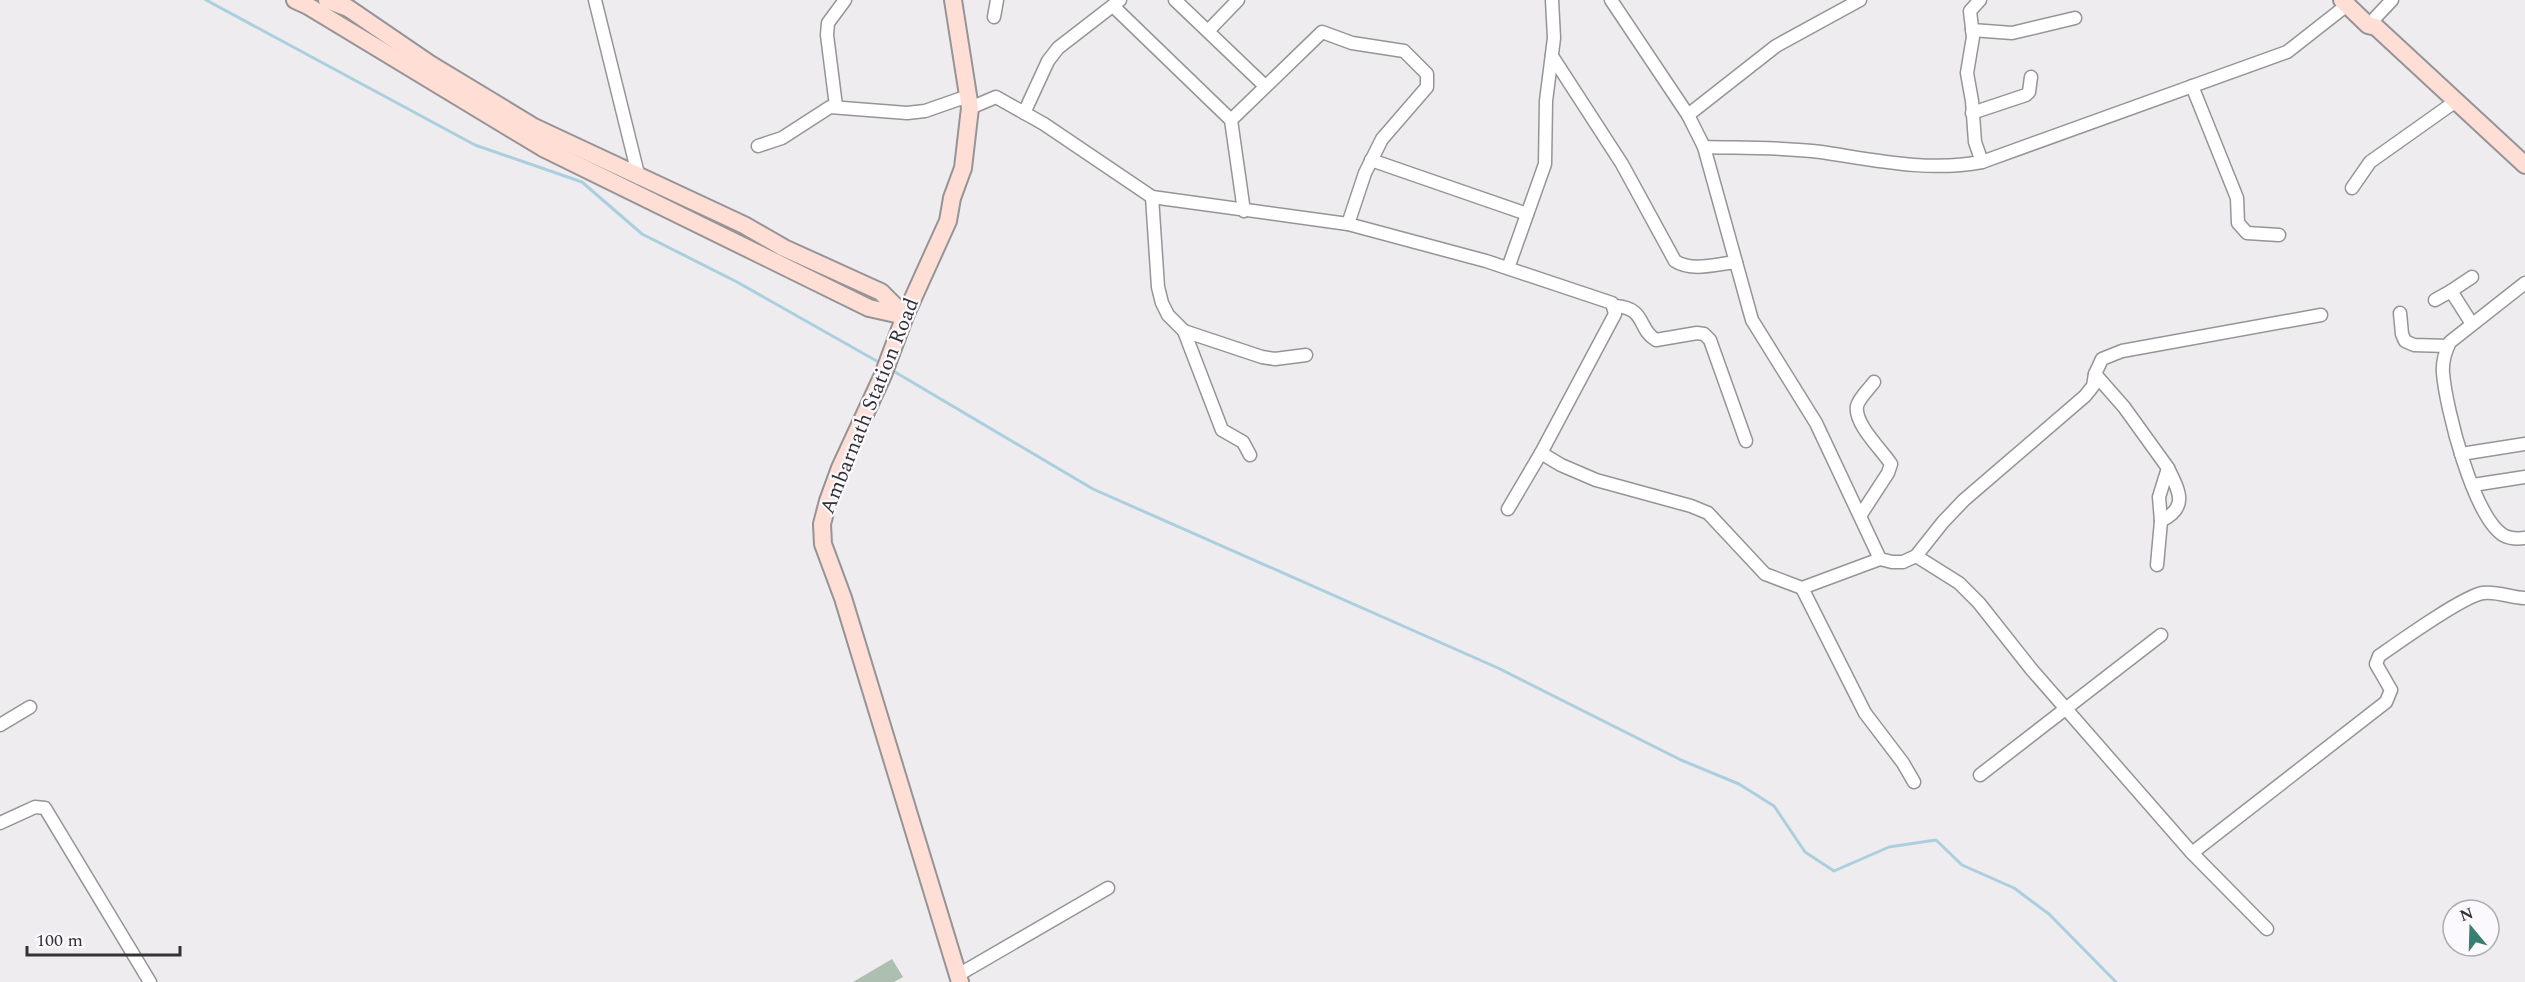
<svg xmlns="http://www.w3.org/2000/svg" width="2525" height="982" font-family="Spectral,serif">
	<rect width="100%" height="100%" fill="#eeecef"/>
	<path fill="#acbfb1" d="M892,959L903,977L894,982H853Z"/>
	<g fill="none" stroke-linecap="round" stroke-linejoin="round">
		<g stroke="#abcfdf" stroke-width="3">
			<path d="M206,0L475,145L582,182L642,234L737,282L882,364"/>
			<path d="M890,369L1093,489L1498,668L1681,760L1739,784L1774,806L1805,852L1834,871L1889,847L1936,840L1962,865L2014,888L2049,914L2116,982"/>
		</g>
		<g stroke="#959497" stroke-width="15">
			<g id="street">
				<path d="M595,0L639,178"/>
				<path d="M1175,0L1265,86"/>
				<path d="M1611,0L1688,115L1704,147L1752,320L1816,423L1880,559L1892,562H1903L1916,556L1943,522L1964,500L2085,396L2093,386L2095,374L2124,407L2168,468L2159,497L2161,521L2157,565"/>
				<path d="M1980,0L1970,11L1973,37L1967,73L1972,101L1975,142L1982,162"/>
				<path d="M1113,6L1231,120"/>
				<path d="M994,17L997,0"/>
				<path d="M2375,18L2392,0"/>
				<path d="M1972,30L2012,33L2075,18"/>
				<path d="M1208,31L1238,0"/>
				<path d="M1552,56L1622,164L1675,261C1692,272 1717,264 1736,262"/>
				<path d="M2192,86L2237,198L2238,223L2247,233L2279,235"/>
				<path d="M836,106L827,35L828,23L845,0"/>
				<path d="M970,108L996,97L1044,124L1152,197L1348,224L1486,261L1612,303L1615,314L1541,453L1508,509"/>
				<path d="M1024,113L1048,61L1058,48L1120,0"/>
				<path d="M1972,113L2026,95L2029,92L2031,77"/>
				<path d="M1688,115L1776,46L1860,0"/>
				<path d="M758,146L782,138L830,107L907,113L925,111L968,96"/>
				<path d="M1704,147C1743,148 1782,147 1821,152C1875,160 1927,172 1982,162L2287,52L2347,5"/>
				<path d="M1371,160L1527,214"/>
				<path d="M2352,188L2370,162L2456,101"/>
				<path d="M1152,197L1158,287L1162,303L1168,315L1184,331L1222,430L1243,442L1250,455"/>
				<path d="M1244,211L1231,120L1322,32L1352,43L1404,51L1427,74V87L1382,139L1365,173L1348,224"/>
				<path d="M1508,268L1545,164L1546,101L1554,38L1552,0"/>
				<path d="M2525,283L2450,342C2445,352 2442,361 2443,373C2446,409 2473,515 2503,535C2510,539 2517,539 2525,538"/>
				<path d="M2451,291L2472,277"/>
				<path d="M2435,300L2451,291L2472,324"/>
				<path d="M1615,306C1647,308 1637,329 1656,340L1697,333L1704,334L1710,340L1746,441"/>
				<path d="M2400,313L2402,334L2405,341L2414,345L2448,346"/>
				<path d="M1184,331L1262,357L1275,359L1306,355"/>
				<path d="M2095,374L2102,359L2122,351L2321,315"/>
				<path d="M1541,453L1561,465L1596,480L1691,506L1708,513L1765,574L1802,588L1880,559"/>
				<path d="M2461,454L2525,444"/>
				<path d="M2473,485L2525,477"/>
				<path d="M1860,516L1888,473L1891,464C1882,450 1854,424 1857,406C1859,398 1869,389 1874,382"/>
				<path d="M2161,521C2189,507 2179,491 2168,468"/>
				<path d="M1916,556L1959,583L1979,603L2032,670L2192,853L2267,929"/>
				<path d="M1802,588L1865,713L1903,763L1914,782"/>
				<path d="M0,725L30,707"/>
				<path d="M1980,775L2161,635"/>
				<path d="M0,823L35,807L45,808L150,982"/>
				<path d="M2192,853L2386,702L2391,690L2376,664L2379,656C2399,642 2463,596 2483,593C2498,591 2511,598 2525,598"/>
				<path d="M958,975L1108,888"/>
			</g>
		</g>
		<g stroke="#959497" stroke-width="20">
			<g id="secondary">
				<path d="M295,0L308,6L543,148L869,308L905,316"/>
				<path d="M327,0L348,8L430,64L534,127L744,225L784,248L881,292L904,315"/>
				<path d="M953,0L970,108L963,168L952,198L948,221L905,316L883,375L840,468L828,501L822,524L823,544L843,598L960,982"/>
				<path d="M2342,0L2368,25L2376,27L2525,165"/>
			</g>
		</g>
		<use href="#street" stroke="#fff" stroke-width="12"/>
		<use href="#secondary" stroke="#ffdfd5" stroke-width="16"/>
	</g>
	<g text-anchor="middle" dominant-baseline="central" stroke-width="4.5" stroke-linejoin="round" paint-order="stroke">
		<g font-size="21" fill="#333334" stroke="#fbf9fd">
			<text transform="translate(870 406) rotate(-68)">Ambarnath Station Road</text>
		</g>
	</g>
	<g transform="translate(2471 928) rotate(341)"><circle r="28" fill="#fbf9fd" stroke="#abaaad" stroke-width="1.5"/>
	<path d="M0-4.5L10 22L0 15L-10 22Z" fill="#387e73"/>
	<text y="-9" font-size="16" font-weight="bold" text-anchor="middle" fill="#333334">N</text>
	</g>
	<path d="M27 946v9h153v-9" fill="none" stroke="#333334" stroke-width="3"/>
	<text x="36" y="946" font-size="18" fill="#333334" stroke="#fbf9fd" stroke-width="4.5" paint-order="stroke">100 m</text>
</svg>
